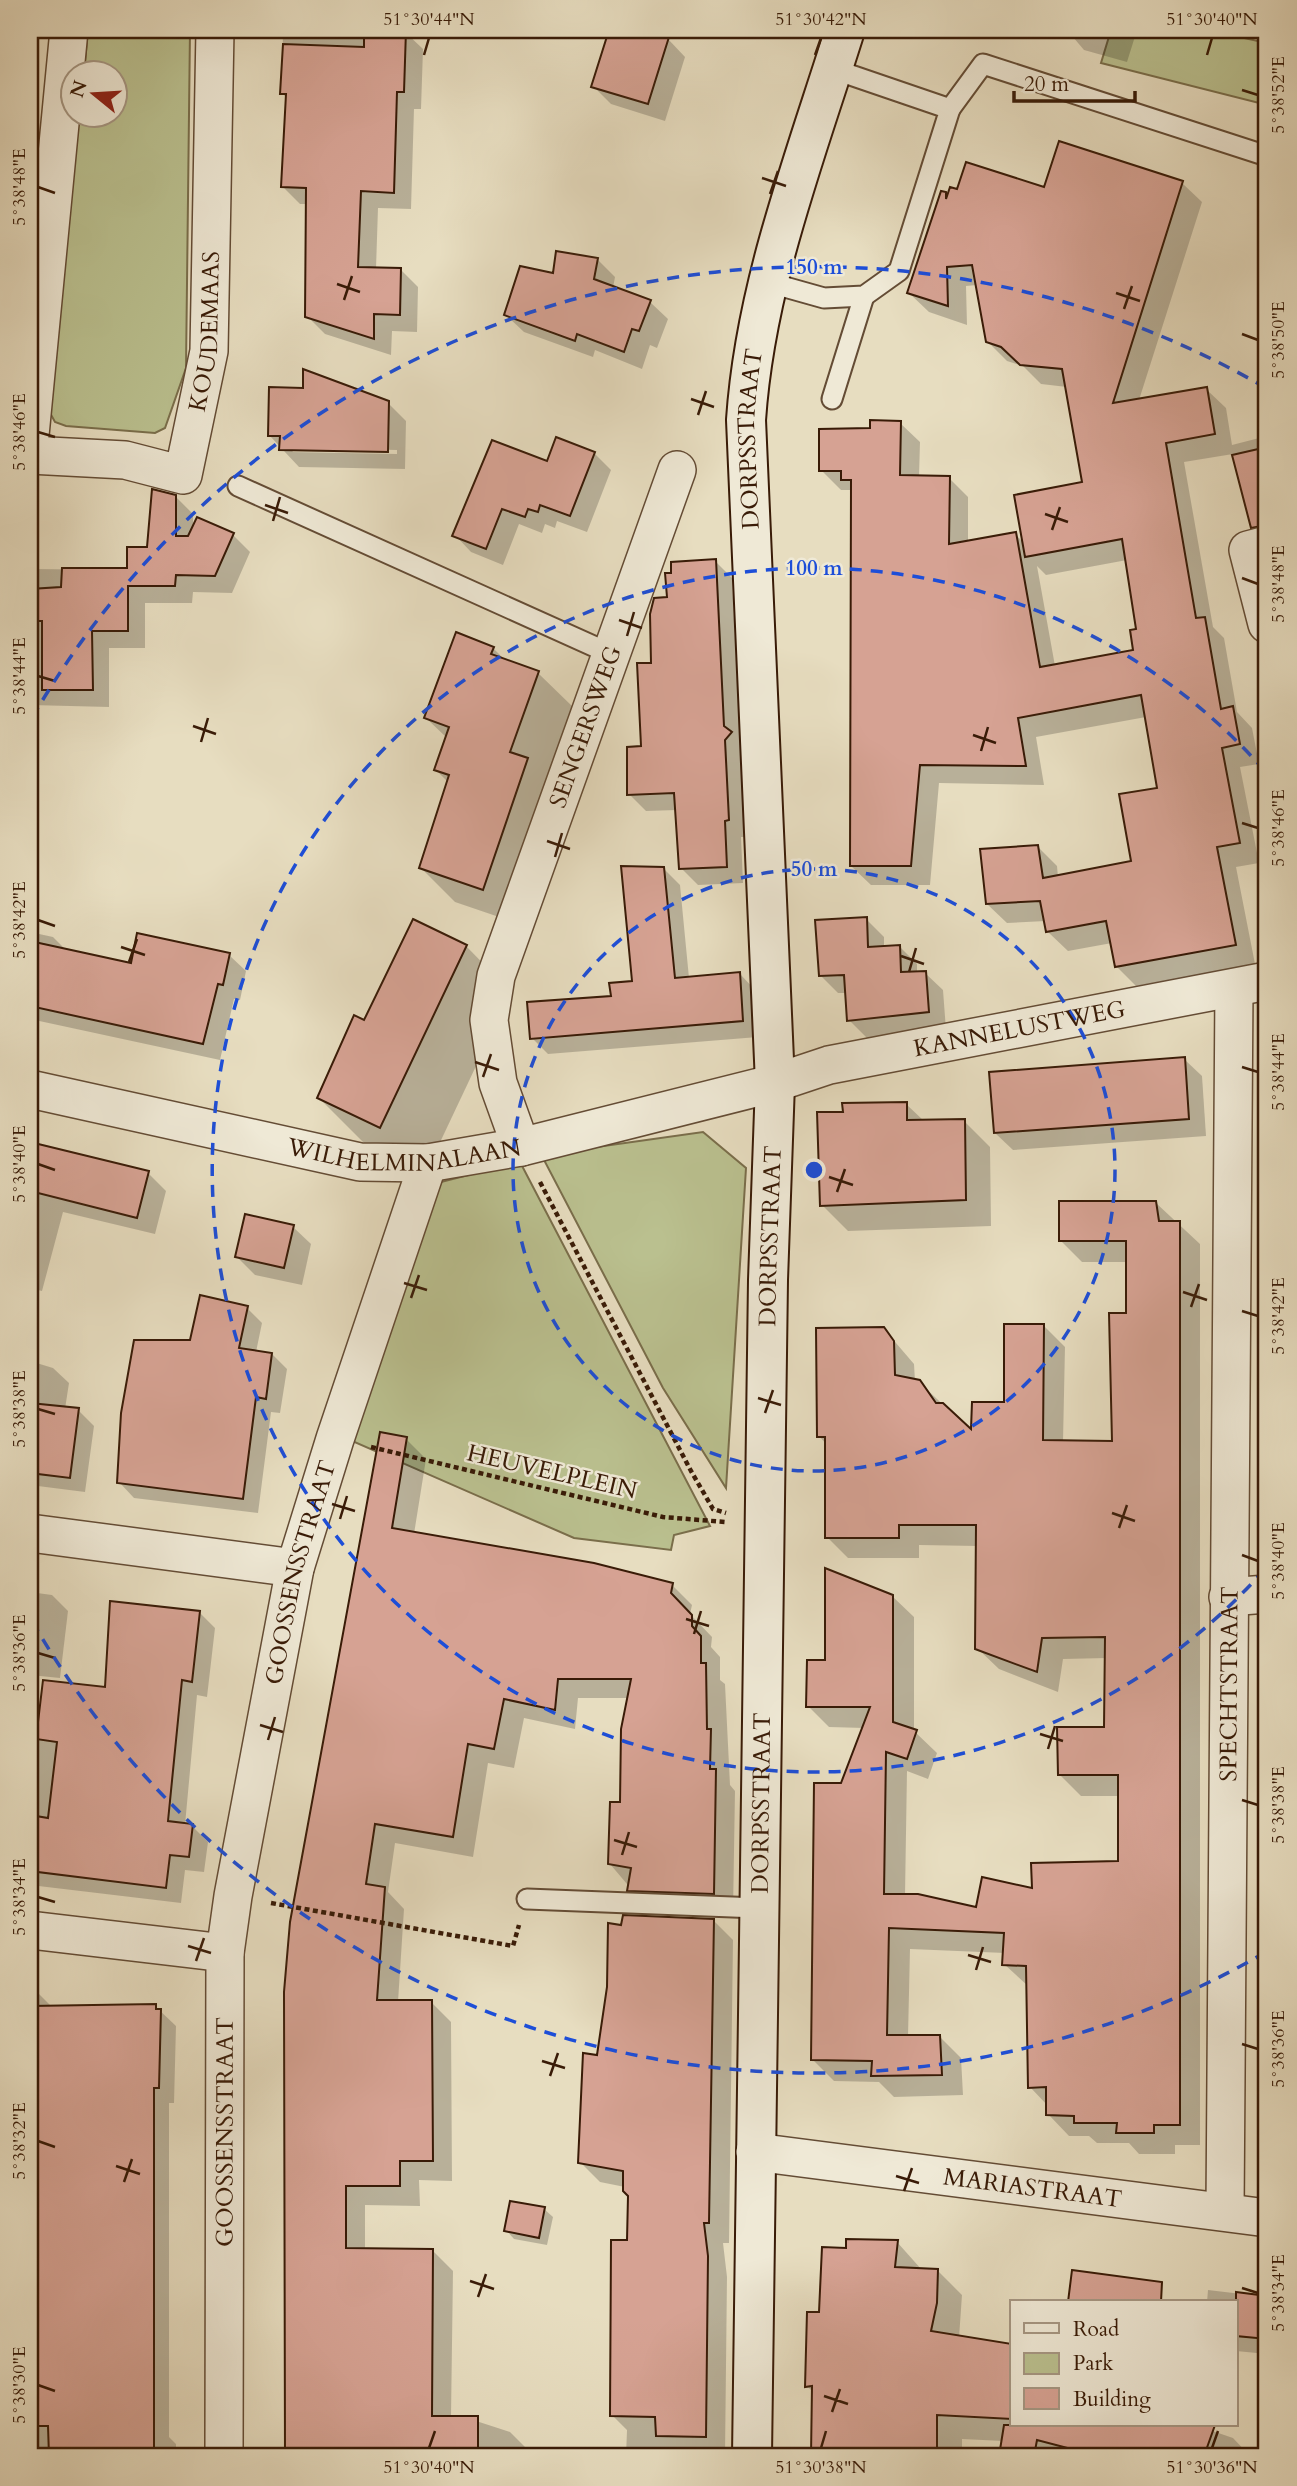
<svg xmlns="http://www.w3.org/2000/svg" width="1297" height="2486" font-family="Cardo,serif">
	<rect width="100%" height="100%" fill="#e7ddc0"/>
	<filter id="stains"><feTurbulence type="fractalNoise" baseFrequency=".00286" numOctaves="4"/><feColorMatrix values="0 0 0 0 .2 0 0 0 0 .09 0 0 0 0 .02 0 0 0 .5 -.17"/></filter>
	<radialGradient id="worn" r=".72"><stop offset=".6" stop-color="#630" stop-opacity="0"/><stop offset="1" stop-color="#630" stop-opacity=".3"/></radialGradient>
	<g fill="#bac08f" stroke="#7a6e4b" stroke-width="2">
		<path d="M88,30H190L186,368L165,428L155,433L66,426L55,422L49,411L79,116H116V74L84,73Z"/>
		<path d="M1111,30H1208L1267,43V105L1101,63Z"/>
		<path d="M703,1132L746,1168L726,1488L663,1388L543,1158L554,1153Z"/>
		<path d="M520,1162L710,1526L674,1535L671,1550L574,1538L343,1437L437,1183Z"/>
	</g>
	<g fill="#0003" fill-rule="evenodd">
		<path d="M283,30H394L405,32L423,49L421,109H414L411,209L378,208L376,269L401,270L418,287L417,332L392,331L391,355L325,334L307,316V204H300L282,186L288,99L282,93Z"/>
		<path d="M611,30H639L668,39L685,57L665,121L611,104L593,86Z"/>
		<path d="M1067,30H1137L1127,62L1084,50Z"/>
		<path d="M1060,143L1182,183L1202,202L1139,400L1206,389L1226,408L1232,445L1267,436V542L1252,527L1233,454L1184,462L1213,627L1224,638L1237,712L1252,728L1259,764L1240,767L1259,863L1236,867L1255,964L1136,986L1116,966L1112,943L1068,951L1048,932L1046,921L1007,923L987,904L1037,846L1057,866L1058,877L1133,863L1159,789L1146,717L1036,737L1044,785L939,783L930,885H871L851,866L853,490H841L821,470L872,430L900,423L920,442L919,477L949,478L968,497V543L1015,534L1024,543L1084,484L1067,387L1041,384L1023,366L1007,361L987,341L977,285L966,286L967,325L929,312L909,293L946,194L949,197L1045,189ZM1127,560L1138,631L1135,651L1055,666L1037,566L1046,575Z"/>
		<path d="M597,259L615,277L613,288L650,302L668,319L657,348L650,345L642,369L595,350L593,357L524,332L506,315L554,275Z"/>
		<path d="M388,403L406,421L405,469L299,467L270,436ZM290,448L397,450V454L293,452Z"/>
		<path d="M594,453L611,470L587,532L557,521L555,528L545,524L542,533L519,524L503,565L471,552L455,535L548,463Z"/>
		<path d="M175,496L193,514V530L233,535L250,552L232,593L193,592L192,603H145V648H109V707L30,705V569L129,570L148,549Z"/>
		<path d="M715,561L732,578L740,743L748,751L741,758L745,837H741L743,883L698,885L681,868L677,810L646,811L629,794L643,748L653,664L669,599Z"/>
		<path d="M493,648L506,661L538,673L573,707L547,779L561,793L517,923L455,902L421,868L449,783L436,770L447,738L426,718Z"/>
		<path d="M663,868L680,885L689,978L740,974L756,991L758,1037L548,1054L532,1038L612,998L633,983Z"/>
		<path d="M866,919L884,937V947L899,946L917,964V973H925L943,990L946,1030L867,1038L849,1020L847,993H838L820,975Z"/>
		<path d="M30,932L53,937L67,951L132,965L229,955L246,971L240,1000L234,999L220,1060L30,1019Z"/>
		<path d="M466,946L511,992L426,1172L364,1143L319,1098L365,1022Z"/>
		<path d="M1184,1059L1202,1076L1206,1136L1013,1150L995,1133Z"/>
		<path d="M906,1104L924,1121H964L990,1147L991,1226L848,1231L822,1205L845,1114Z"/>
		<path d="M30,1143L148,1173L166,1191L155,1234L63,1212L42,1291L30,1288Z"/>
		<path d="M1156,1203L1200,1244V2145H1175V2154H1139L1129,2143H1097L1089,2136H1069L1048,2114V2106L1030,2087L1028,1986L1004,1964L1005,1953L910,1949L908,2037H940L961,2058L963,2095L894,2097L879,2082L834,2081L813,2060L842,1785L864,1728L829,1727L808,1706L826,1661L892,1596L914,1617V1731L937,1753L928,1779L907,1771L905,1896L977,1909L1120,1863L1119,1796H1081L1060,1775L1106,1729L1107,1658L1063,1659L1058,1692L999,1669L977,1648V1546L919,1545V1558H848L827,1537V1445L819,1436L884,1329L914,1364L915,1381L919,1382L973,1433L1006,1404L1044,1326L1065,1347L1063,1442H1114L1127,1315L1128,1262H1082L1061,1241Z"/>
		<path d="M293,1227L311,1244L302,1285L255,1275L237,1257Z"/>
		<path d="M247,1308L262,1323L256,1352L272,1354L287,1369L280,1413L271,1412L258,1513L134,1498L119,1482L191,1342Z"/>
		<path d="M30,1361L53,1368L69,1383L65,1409L78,1410L94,1426L85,1492L30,1485Z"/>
		<path d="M406,1439L426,1459L414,1534L672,1585L692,1605L690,1614L712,1637L711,1647L720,1657V1680L725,1684L730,1785L735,1791L733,1913L649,1910L610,1864L622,1804L629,1698H578L575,1729L524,1718L514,1768L488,1763L473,1857L395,1843L388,1892L404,1909L398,2002H431L451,2022L452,2181L419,2180L420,2206L365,2205V2250L433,2251L453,2271L451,2417L467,2418L510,2432L530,2452L529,2456H286L285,1991Z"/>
		<path d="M30,1592L52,1595L68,1611L60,1678L30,1675Z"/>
		<path d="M200,1613L215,1628L207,1697L197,1695L185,1825L192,1826L208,1842L204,1872L185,1870L181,1903L30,1885V1740L38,1741L45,1682L107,1689Z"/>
		<path d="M713,1920L733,1940L729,2243H723L727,2277L725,2456H626L627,2430L612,2415L610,2353L613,2242H628L630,2196L625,2187L600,2182L580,2162L623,1927Z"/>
		<path d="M30,1991H36L53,2008L155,2006L176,2026L174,2103H169V2437L176,2444V2456H30Z"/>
		<path d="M544,2209L553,2217L547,2245L514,2239L506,2230Z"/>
		<path d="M897,2242L922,2270H937L962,2295L959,2338L1012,2346V2425H1099L1098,2456H1001L1003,2441L962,2439V2456H813L814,2393L807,2386L821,2314L848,2250Z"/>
		<path d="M1208,2290L1267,2297V2354L1236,2351V2302H1207Z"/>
		<path d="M1142,2425H1195L1233,2438L1250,2456H1133Z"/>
	</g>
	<g fill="#d6a293" stroke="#391b07" stroke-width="2">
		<path d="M364,30H406L404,92H397L394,193L361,191L358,267L401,268L400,315L374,314V339L305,317L306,188L281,187L286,94H280L283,44L364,47Z"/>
		<path d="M609,30H645L669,37L648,104L591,87Z"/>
		<path d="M1059,141L1183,181L1113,403L1207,387L1215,434L1166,443L1196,618L1205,617L1221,709L1233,706L1240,744L1222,748L1240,843L1217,847L1236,945L1115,967L1106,921L1046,932L1040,901L986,904L980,849L1038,845L1043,878L1131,861L1119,794L1157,788L1141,695L1018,718L1026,766L920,765L911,866H850L851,480H841V471H819V429L870,428V420L901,421L900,475L950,476L949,544L1016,532L1040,667L1133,650L1130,630L1136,629L1122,539L1025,557L1014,495L1082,482L1062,369L1020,365L1001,347L986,342L972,265L947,267L948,306L907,293L941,191L946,192V199L950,187L957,189L966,162L1044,187Z"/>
		<path d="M556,251L598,258L594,279L651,300L639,331L632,329L624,352L577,334L575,341L504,315L520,266L553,273Z"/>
		<path d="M303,369L389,401L388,452L279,450L280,436H268L269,387L303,388Z"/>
		<path d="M556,437L595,452L570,516L540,505L538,512L528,509L525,517L502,509L486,549L452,536L492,440L547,461Z"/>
		<path d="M1267,447V525L1251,528L1232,455Z"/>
		<path d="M152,489L176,495V536H188L197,517L234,533L215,576L176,575L175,586H128V631H92L93,690H42V621H30V589L61,587L62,568H127V547H147Z"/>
		<path d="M716,559L724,726L732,732L725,740L729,820L725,821L727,867L679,869L674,793L627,795V747L641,746L637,663H651L650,614L654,598L667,597L665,573H671V562Z"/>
		<path d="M456,632L494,647L491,654L539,671L510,752L528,758L483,890L419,868L449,775L434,770L449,727L424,718Z"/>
		<path d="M621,866L664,867L675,978L740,972L743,1021L530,1039L527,1002L611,996L609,983L632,981Z"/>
		<path d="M867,917L868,947L900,945L901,972L926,971L929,1012L847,1021L844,975L819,976L815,920Z"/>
		<path d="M413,919L467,945L380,1128L317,1098L354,1015L364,1020Z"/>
		<path d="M137,933L230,953L223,985L218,984L203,1044L30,1006V941L131,963Z"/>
		<path d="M1185,1057L1189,1119L994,1133L989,1072Z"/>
		<path d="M907,1102V1120L965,1119L966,1200L820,1206L817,1112H843L842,1103Z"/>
		<path d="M30,1142L149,1171L137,1218L30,1191Z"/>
		<path d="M1059,1201H1156L1159,1221H1180V2125H1154V2133H1116L1117,2123H1074V2116L1046,2115V2087L1028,2088L1026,1966L1002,1965L1004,1933L889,1928L887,2035H940L942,2075L871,2076L872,2061L811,2060L814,1783H841L870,1707H806L807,1660H825V1568L893,1595V1722L917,1730L907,1759L886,1752L884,1894H918L976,1907L982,1877L1032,1888L1031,1863L1118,1861V1775H1058L1057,1727H1104L1105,1637L1042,1638L1037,1672L975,1649L976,1525H899V1538H825V1437H817L816,1328L884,1327L894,1341L895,1375L920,1380L936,1403H943L971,1429L972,1402H1004V1324H1044L1043,1440L1112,1441L1109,1313H1126V1241H1059Z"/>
		<path d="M245,1214L294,1225L284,1268L235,1257Z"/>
		<path d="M200,1295L248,1306L239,1348L272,1353L266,1399L256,1397L243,1499L117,1483L121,1413L134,1340H190Z"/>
		<path d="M30,1403L79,1408L70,1478L30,1473Z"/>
		<path d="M380,1432L407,1437L392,1528L594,1563L673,1583L671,1593L692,1615V1626L701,1636V1663H706L707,1729H711L710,1769H716L714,1894L627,1891L631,1868L608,1864L610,1802H620L621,1729L631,1679H558L555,1710L504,1699L494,1749L468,1744L453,1837L375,1824L366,1884L385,1887L377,2000H432L433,2161H400V2186H346V2248L433,2249L432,2416H478V2456H435V2452L360,2451V2456H285L284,1992L290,1922Z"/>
		<path d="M110,1601L200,1611L192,1682L182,1680L168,1821L193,1824L189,1857L170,1855L166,1888L30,1871V1815L48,1818L57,1742L36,1739L43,1680L105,1687Z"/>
		<path d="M623,1915L714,1919L709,2223H704L708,2256L706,2437L656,2436L655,2417L610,2416L611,2240H627L628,2196L623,2191V2171L578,2163L583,2053L597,2055L607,1987L608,1923L621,1925Z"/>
		<path d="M156,2004V2009H161L159,2088H154V2450L97,2449V2456H49L48,2426H30V2006Z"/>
		<path d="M510,2201L545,2207L539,2238L504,2231Z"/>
		<path d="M846,2239L898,2240L895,2267L938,2269L937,2303L931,2331L1012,2344V2419L937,2415V2456H811L812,2386L805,2387L807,2312H819L822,2247L846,2248Z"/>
		<path d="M1072,2270L1162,2282L1161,2302H1068Z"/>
		<path d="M1236,2292L1267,2296V2339L1236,2336Z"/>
		<path d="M1004,2425H1215L1204,2456H1098L1037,2440L1034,2456H999Z"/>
	</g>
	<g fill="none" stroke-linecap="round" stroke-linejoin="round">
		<g stroke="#644c35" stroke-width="23">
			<g id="lane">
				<path d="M950,109L983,64L1267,156"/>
				<path d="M767,282L824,298L864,296L899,271L950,109L833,69"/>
				<path d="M832,399L864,296"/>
				<path d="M238,486L611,654"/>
				<path d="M527,1899L758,1908"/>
			</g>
		</g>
		<g stroke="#644c35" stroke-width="40">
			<g id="street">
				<path d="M30,435L69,30"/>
				<path id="s1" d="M30,455L125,460L183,475L209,351L215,30"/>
				<path d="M1267,545L1248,550L1267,624"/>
				<path id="s2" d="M30,1089L360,1162L428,1163L521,1147L775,1083L829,1065L1267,981"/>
				<path id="s3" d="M521,1147L498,1083L489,1020L496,976L677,470"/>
				<path d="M30,1533L295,1568"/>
				<path d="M1228,1597L1267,1594"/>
				<path d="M30,1930L225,1953"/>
				<path id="s4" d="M755,2152L1267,2218"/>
				<path id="s5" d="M1225,2211L1234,988"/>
				<path id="s6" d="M224,2456L225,1953L233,1896L295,1568L335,1439L428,1163"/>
			</g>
		</g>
		<g stroke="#391b07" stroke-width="42">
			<g id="secondary">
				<path id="s7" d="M752,2456L768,1280L775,1083L746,420C755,286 805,158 845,30"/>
			</g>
		</g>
		<g stroke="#391b07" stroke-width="4.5" stroke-dasharray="5 3.5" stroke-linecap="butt">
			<path d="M540,1182L691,1471L713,1509L726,1513"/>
			<path d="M371,1447L663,1517L725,1522"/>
			<path d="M271,1903L513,1946L519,1925"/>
		</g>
		<use href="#lane" stroke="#efe9d6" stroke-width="19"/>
		<use href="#street" stroke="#efe9d6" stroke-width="37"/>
		<use href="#secondary" stroke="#efe9d6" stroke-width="38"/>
	</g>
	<path fill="none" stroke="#391b07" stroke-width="2.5" d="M424,55L429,38M815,55L821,38M1207,55L1212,38M1242,90L1258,95M762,178L786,186M38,187L55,193M770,194L778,171M337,284L360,292M1116,293L1140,301M344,300L352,276M1124,309L1132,286M1242,334L1258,340M691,399L714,407M698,415L706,391M38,432L55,437M265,505L288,513M1045,514L1068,522M273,521L280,497M1052,530L1060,507M1242,578L1258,584M619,620L642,628M627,636L634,612M38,676L55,681M193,726L216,734M973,735L996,743M201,742L208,718M981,751L988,727M1242,823L1258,828M547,841L570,849M555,857L562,833M38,920L55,926M121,947L145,955M901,956L924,964M129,962L137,939M909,972L916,948M475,1062L499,1070M1242,1067L1258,1072M483,1077L491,1054M38,1164L55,1170M829,1177L853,1185M837,1192L845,1169M404,1283L427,1290M1183,1292L1207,1300M411,1298L419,1275M1191,1307L1199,1284M1242,1311L1258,1316M758,1398L781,1405M38,1409L55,1414M765,1413L773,1390M332,1504L355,1511M1112,1513L1135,1521M340,1519L347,1496M1119,1528L1127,1505M1242,1555L1258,1561M686,1619L709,1626M694,1634L701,1611M38,1653L55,1658M260,1725L283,1732M1040,1734L1063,1741M268,1740L275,1717M1048,1749L1055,1726M1242,1800L1258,1805M614,1840L637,1847M622,1855L629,1832M38,1897L55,1902M188,1946L211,1953M968,1955L991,1962M196,1961L204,1938M976,1970L983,1947M1242,2044L1258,2049M542,2061L565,2068M550,2076L558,2053M38,2141L55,2147M116,2166L140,2174M896,2176L919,2183M124,2182L132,2159M904,2191L912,2168M470,2281L494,2289M1242,2288L1258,2293M478,2297L486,2274M38,2385L55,2391M824,2396L848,2404M832,2412L840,2389M429,2448L435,2431M821,2448L826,2431M1212,2448L1218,2431"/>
	<g fill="none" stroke="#1d4ed8" stroke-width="3.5" stroke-dasharray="12 9">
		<circle cx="814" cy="1170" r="301"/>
		<path d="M1265 1569A602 602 0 1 1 1265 771"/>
		<path d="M1266 1952A903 903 0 0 1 32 1621M32 718A903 903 0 0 1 1266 388"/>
	</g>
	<g text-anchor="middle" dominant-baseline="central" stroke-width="5" stroke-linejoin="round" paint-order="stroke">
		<g font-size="24" fill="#391b07" stroke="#efe9d6">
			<text stroke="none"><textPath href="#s1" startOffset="301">KOUDEMAAS</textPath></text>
			<text stroke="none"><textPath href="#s7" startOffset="2018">DORPSSTRAAT</textPath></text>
			<text stroke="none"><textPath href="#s3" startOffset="441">SENGERSWEG</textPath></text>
			<text stroke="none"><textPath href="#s2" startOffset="1013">KANNELUSTWEG</textPath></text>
			<text stroke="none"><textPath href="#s2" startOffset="382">WILHELMINALAAN</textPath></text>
			<text stroke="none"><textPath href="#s7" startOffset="1220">DORPSSTRAAT</textPath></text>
			<text transform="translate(552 1472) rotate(13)">HEUVELPLEIN</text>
			<text stroke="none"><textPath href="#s6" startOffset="891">GOOSSENSSTRAAT</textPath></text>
			<text stroke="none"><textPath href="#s5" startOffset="527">SPECHTSTRAAT</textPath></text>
			<text stroke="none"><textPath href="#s7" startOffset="653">DORPSSTRAAT</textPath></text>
			<text stroke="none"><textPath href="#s6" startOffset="324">GOOSSENSSTRAAT</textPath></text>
			<text stroke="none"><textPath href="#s4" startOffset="280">MARIASTRAAT</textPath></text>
		</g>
	</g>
	<circle cx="814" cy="1170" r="10" fill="#1d4ed8" stroke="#efe9d6" stroke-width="3.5"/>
	<g font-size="21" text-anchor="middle" font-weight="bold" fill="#1d4ed8" stroke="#efe9d6" stroke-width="5" stroke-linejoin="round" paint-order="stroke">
		<text x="814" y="274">150 m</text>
		<text x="814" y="575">100 m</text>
		<text x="814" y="876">50 m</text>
	</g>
	<rect width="1297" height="2486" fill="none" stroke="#e7ddc0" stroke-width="77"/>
	<rect x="1010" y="2300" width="228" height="126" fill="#efe9d6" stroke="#a69783" stroke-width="2"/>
	<rect x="1024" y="2323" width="35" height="10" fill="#efe9d6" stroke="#a69783" stroke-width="2"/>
	<text x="1073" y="2336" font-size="21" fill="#391b07">Road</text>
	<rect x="1024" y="2353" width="35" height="21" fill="#bac08f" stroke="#a69783" stroke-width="2"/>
	<text x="1073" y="2370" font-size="21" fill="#391b07">Park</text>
	<rect x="1024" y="2388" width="35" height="21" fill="#d6a293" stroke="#a69783" stroke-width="2"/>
	<text x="1073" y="2406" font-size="21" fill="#391b07">Building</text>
	<g transform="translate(94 94) rotate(288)"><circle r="33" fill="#efe9d6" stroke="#a69783" stroke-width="2"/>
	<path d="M0-5L12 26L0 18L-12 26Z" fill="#8f2418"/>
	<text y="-10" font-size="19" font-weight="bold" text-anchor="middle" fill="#391b07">N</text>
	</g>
	<path d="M1014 91v10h121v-10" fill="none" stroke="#391b07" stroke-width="3.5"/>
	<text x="1024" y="91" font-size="21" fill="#391b07" stroke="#efe9d6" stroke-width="5" paint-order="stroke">20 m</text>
	<rect x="38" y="38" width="1220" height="2410" fill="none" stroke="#391b07" stroke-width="2.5"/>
	<g font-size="18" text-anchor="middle" fill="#391b07">
		<text x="429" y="25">51°30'44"N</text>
		<text x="821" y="25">51°30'42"N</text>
		<text x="1212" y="25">51°30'40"N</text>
		<text transform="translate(1278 95) rotate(-90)" y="6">5°38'52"E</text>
		<text transform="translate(19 187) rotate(-90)" y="6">5°38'48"E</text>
		<text transform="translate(1278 340) rotate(-90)" y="6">5°38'50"E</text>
		<text transform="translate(19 432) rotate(-90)" y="6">5°38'46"E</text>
		<text transform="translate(1278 584) rotate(-90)" y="6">5°38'48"E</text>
		<text transform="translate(19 676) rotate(-90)" y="6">5°38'44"E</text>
		<text transform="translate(1278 828) rotate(-90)" y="6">5°38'46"E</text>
		<text transform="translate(19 920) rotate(-90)" y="6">5°38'42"E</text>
		<text transform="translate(1278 1072) rotate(-90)" y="6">5°38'44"E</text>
		<text transform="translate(19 1164) rotate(-90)" y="6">5°38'40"E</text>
		<text transform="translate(1278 1316) rotate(-90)" y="6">5°38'42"E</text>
		<text transform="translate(19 1409) rotate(-90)" y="6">5°38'38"E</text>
		<text transform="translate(1278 1561) rotate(-90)" y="6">5°38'40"E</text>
		<text transform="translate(19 1653) rotate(-90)" y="6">5°38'36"E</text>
		<text transform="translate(1278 1805) rotate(-90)" y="6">5°38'38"E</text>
		<text transform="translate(19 1897) rotate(-90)" y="6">5°38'34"E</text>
		<text transform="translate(1278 2049) rotate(-90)" y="6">5°38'36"E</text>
		<text transform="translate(19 2141) rotate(-90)" y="6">5°38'32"E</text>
		<text transform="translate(1278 2293) rotate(-90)" y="6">5°38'34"E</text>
		<text transform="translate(19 2385) rotate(-90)" y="6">5°38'30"E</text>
		<text x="429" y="2473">51°30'40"N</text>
		<text x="821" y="2473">51°30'38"N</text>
		<text x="1212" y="2473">51°30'36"N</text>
	</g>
	<rect width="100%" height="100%" filter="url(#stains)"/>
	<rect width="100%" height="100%" fill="url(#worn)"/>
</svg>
